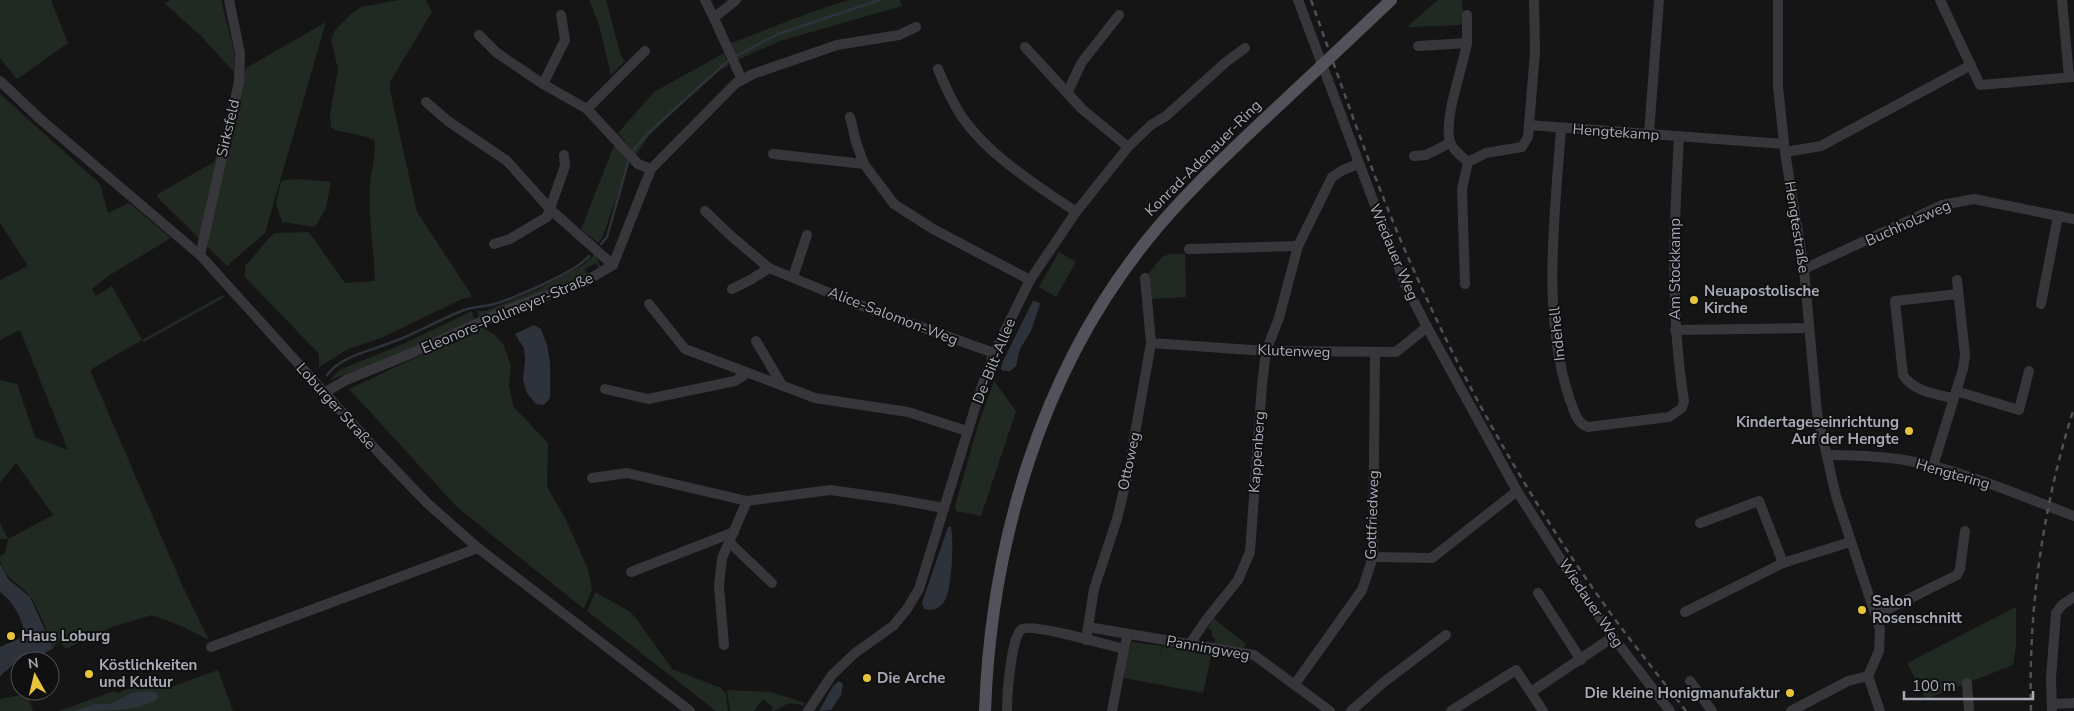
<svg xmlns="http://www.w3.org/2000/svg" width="2074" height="711" font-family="'Nunito Sans',sans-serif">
	<rect width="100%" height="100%" fill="#151516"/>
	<g fill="#212923">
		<path d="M0,0H51L68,43L17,79L0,58Z"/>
		<path d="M171,0H221L234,51V72L200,35L164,3Z"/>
		<path d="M399,0H426L432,12L390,82V90L417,212L471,294V297L462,299L381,338L348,349L319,367V354L245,277V266L269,238L275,233L309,232L345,283L375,281C374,250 368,218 370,187C370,171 377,157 374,140L367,137L335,130L331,127L330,114L338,69L331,40L335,30L351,14L361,7Z"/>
		<path d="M589,0H606L621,56L625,61L611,75L599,25Z"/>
		<path d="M848,0H900L902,6L780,41L735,61L729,44L809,13Z"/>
		<path d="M1438,0H1462L1464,19L1460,25L1407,27Z"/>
		<path d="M326,22L265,233L227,266L157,197L158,194L214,162L246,68Z"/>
		<path d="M724,53L728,66L712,73L648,137L636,155L618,133L654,92Z"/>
		<path d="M0,94L100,184L108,213L129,203L171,238L108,276L92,289L96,296L112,286L142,340L222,295L225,297L144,342L142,340L90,370L183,587L209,640L181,626L152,615L112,627L66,649L59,641L53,648C47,632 41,613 31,598C21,582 0,579 0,556L5,553L8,539H0V523L8,539L53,515L16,463L0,483V380L17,384L35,437L68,450L20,330L0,340V280L28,266L0,223Z"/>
		<path d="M615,143L630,160L602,238L598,243L581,229Z"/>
		<path d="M300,179L331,182L326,208L315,227L282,222L276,204L281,182L283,180Z"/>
		<path d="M1059,252L1076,262L1056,297L1039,287Z"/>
		<path d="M595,254L601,267L599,269L596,263L585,269L588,275L584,277L582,275L553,290L479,319L477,311H485L535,291L583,265Z"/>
		<path d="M1170,254H1185L1186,297L1151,299L1148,274L1162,257Z"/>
		<path d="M472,311L475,321L404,353L330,380L339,370L401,345Z"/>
		<path d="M481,327L494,334L503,344L511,366L509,385L513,406L548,443L547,487L565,518L588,569L592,590L584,609L457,507L349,389Z"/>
		<path d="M994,381L1016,411L981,516L956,511L955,506L977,428Z"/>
		<path d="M595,593H597L629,611L635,617L672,669L721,688L726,694L728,711H716L587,611Z"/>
		<path d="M2016,607V646L2013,665L1926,699L1907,663Z"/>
		<path d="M1213,618L1246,644L1242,650L1214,645L1215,639L1212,636V631L1208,628Z"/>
		<path d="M1132,642L1162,646L1159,663L1163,646L1212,653L1203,693L1124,678L1127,656Z"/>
		<path d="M218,670L233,711H59L114,691L117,693L146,682L161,679L165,689Z"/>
		<path d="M727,690L771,692L805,703L804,706C786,700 788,705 773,711L771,710L773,707L763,699L754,711H730Z"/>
		<path d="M27,694L33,711H0V699Z"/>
	</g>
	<g fill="#2e333b">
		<path d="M1033,301L1038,302L1040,304L1031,331L1020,349L1016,366L1010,371H1003L1001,369L1003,361Z"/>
		<path d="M534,325L541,329L547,345L550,362V398L544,405L536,404L527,393L523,380L525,360L524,348L515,334Z"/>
		<path d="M948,527H951C954,541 952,590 944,602C939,609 932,611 924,609L922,603Z"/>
		<path d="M0,564L8,579L30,597L53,648L42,655L17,659L15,663L0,676V647L25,636C23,620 14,602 0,592Z"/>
		<path d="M839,681L843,684L841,695L831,710L819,711L833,686Z"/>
		<path d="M150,691L157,693L158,698C147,711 95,711 74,711L94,704H110L132,693Z"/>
	</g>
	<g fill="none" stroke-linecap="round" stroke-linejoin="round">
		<g stroke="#2e333b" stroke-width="2.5">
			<path d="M734,57L778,34L879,0"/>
			<path d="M632,152L647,134L729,60"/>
			<path d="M601,244L607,237L629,159"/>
			<path d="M327,375C341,356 367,352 387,344C414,335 438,320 464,310C472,307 482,307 490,305C511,300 578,271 589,256"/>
		</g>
		<g stroke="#36363b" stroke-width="10">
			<path d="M705,0L714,18"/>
			<path d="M736,0L714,18L742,80"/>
			<path d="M1298,0L1383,227L1405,284L1427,327L1517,491L1568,571L1613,637L1670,711"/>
			<path d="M1778,0V87L1785,152L1804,269L1817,413L1836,496L1880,629L1879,651L1868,676L1880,711"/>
			<path d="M1940,0L1980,85L2074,77"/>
			<path d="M2062,0L2069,77"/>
			<path d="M1467,15V43"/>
			<path d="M479,35L497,53L543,84L587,109L638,164L651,169"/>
			<path d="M1418,46L1467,43C1463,68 1443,119 1450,142C1453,150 1462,157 1468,162"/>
			<path d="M1025,47L1082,109L1128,147"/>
			<path d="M938,69C945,86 952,102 962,117C991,158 1036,184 1076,212"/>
			<path d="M0,81L39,118L200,255L380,454L427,503L478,548L690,711"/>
			<path d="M543,84L565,40L561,15"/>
			<path d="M1067,93L1082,62L1119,15"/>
			<path d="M426,102L448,121L507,161L551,210L613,265"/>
			<path d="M587,109L645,51"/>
			<path d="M850,117L856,142L864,164L894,204L933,229L1030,280"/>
			<path d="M1529,125L1535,52L1534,0"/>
			<path d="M1561,128C1555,216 1541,315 1570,400C1574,410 1576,423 1588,427L1669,417L1682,408L1684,401C1670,312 1674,226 1679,136"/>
			<path d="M1649,134L1659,0"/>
			<path d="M1785,152L1821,146L1971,65"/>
			<path d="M773,154L864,164"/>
			<path d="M1414,156L1426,155L1450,143"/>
			<path d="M705,211L730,235L769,268L854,303L994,353"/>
			<path d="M494,244L510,239L547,217L565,166L564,155"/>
			<path d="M1189,249L1298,246"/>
			<path d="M200,255L239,82L240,53L229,0"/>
			<path d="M1804,269L1942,205L1974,199L2074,219"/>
			<path d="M793,277L807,235"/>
			<path d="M1465,284L1462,189L1468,162L1486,153L1522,147L1528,137L1529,125L1784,144"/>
			<path d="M732,289L752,279L769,268"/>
			<path d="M649,304L685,349L815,398L908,412L967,431"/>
			<path d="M2041,304L2058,216"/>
			<path d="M1675,330L1808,328"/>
			<path d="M756,341L782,385"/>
			<path d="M1151,343L1266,351L1396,352L1427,327"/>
			<path d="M605,389L648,399L735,381L747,373"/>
			<path d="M1956,391L2019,410L2029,371"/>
			<path d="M324,393L346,380L412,353L504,311L584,282L613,265L651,169L736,83L753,74L837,45L899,35L916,27"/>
			<path d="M1953,398C1936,394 1914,392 1903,375L1895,301L1958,294"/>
			<path d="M1827,455C1851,455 1875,456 1899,459C1960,469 2017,494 2074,516"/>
			<path d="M1933,466L1963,369L1965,355L1957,280"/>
			<path d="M592,478L627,473L747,501L830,490L894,499L944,508"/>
			<path d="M1700,523L1759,501L1783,563"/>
			<path d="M729,542L772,583"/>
			<path d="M1373,557L1432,558L1517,491"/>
			<path d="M631,572L734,532"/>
			<path d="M1538,593L1581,660"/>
			<path d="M1685,612L1783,563L1850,542"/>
			<path d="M1876,615L1957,575L1960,569L1965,531"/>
			<path d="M1088,627L1254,655L1330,711"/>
			<path d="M1086,640L1094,589L1117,519L1128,473L1151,343L1145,278"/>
			<path d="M724,645L719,586L722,558L747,501"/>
			<path d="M1189,645L1206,620L1238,580L1250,552L1262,385L1266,351L1279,318L1298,246L1332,177L1343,170L1358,164"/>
			<path d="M211,647L478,548"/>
			<path d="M1690,681L1712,711"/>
			<path d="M1967,683L1969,711"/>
			<path d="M1295,684L1362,590L1373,557L1375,353"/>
			<path d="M1531,692L1613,637"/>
			<path d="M2052,704L2074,703"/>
			<path d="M808,711L832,675L855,653L893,626L907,609L919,589L980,392L994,353L1030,280L1076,212L1128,147L1151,125L1166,116L1226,62L1245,48"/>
			<path d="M1007,711C1007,697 1011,635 1022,629C1032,623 1108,645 1124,649L1128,634"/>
			<path d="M1112,711L1124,649"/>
			<path d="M1351,711L1384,682L1446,635"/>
			<path d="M1451,711L1516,670L1543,711"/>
			<path d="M1791,711L1848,681L1868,676"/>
			<path d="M2052,711L2051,678L2056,613L2062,605L2074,597"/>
		</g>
		<path stroke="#52535a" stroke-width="12" d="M985,711C991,543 1041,371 1148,239C1181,198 1219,162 1257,126C1302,84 1347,42 1391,0"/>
		<g stroke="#4f5056" stroke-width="2.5" stroke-dasharray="6 5" stroke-linecap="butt">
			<path d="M1311,0C1344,92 1375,184 1415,273C1469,394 1536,511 1614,618C1637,649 1662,680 1686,711"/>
			<path d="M2031,711C2028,609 2043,505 2074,408"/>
		</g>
	</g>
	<g fill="#e7c43c" stroke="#101011" stroke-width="2">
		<circle cx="1694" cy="300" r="5"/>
		<circle cx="1909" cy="431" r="5"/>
		<circle cx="1862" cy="610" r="5"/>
		<circle cx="11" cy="636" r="5"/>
		<circle cx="89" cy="674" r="5"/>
		<circle cx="867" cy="678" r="5"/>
		<circle cx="1790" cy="693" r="5"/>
	</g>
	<g text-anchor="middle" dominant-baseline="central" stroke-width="4" stroke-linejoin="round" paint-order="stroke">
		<g font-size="15" fill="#a7aab6" stroke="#101011">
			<text transform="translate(228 128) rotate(-77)">Sirksfeld</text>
			<text transform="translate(1616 132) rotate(4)">Hengtekamp</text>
			<text transform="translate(1203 158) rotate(-45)">Konrad-Adenauer-Ring</text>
			<text transform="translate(1908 223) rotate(-24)">Buchholzweg</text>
			<text transform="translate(1797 227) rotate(81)">Hengtestraße</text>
			<text transform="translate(1394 252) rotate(67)">Wiedauer Weg</text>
			<text transform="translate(1675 269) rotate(-90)">Am Stockkamp</text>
			<text transform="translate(507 313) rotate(-23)">Eleonore-Pollmeyer-Straße</text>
			<text transform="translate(893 316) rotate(21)">Alice-Salomon-Weg</text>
			<text transform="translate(1557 334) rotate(-96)">Indehell</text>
			<text transform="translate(1294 351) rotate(2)">Klutenweg</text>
			<text transform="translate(994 361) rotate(-68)">De-Bilt-Allee</text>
			<text transform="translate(336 406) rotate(48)">Loburger Straße</text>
			<text transform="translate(1257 452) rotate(-86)">Kappenberg</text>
			<text transform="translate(1129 461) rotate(-78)">Ottoweg</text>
			<text transform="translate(1953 474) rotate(16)">Hengtering</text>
			<text transform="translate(1372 515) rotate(-88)">Gottfriedweg</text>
			<text transform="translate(1591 603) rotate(56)">Wiedauer Weg</text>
			<text transform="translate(1208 648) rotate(10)">Panningweg</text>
		</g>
		<g font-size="15" font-weight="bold" fill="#a7aab6" stroke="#101011" text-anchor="start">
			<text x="1704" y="291">Neuapostolische<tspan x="1704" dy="17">Kirche</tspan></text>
			<text x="1899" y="422" text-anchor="end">Kindertageseinrichtung<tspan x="1899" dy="17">Auf der Hengte</tspan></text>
			<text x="1872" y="601">Salon<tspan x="1872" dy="17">Rosenschnitt</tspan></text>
			<text x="21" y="636">Haus Loburg</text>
			<text x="99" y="665">Köstlichkeiten<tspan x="99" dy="17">und Kultur</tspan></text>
			<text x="877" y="678">Die Arche</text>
			<text x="1780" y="693" text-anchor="end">Die kleine Honigmanufaktur</text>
		</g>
	</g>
	<g transform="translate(35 676) rotate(352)"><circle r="24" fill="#101011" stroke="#4c4e53"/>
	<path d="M0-4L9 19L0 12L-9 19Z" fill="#e7c43c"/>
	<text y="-8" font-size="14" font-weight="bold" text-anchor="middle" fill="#a7aab6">N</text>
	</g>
	<path d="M1904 691v8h129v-8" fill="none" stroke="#a7aab6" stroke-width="2.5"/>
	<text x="1912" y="691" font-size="15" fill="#a7aab6" stroke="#101011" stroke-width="4" paint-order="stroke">100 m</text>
</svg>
